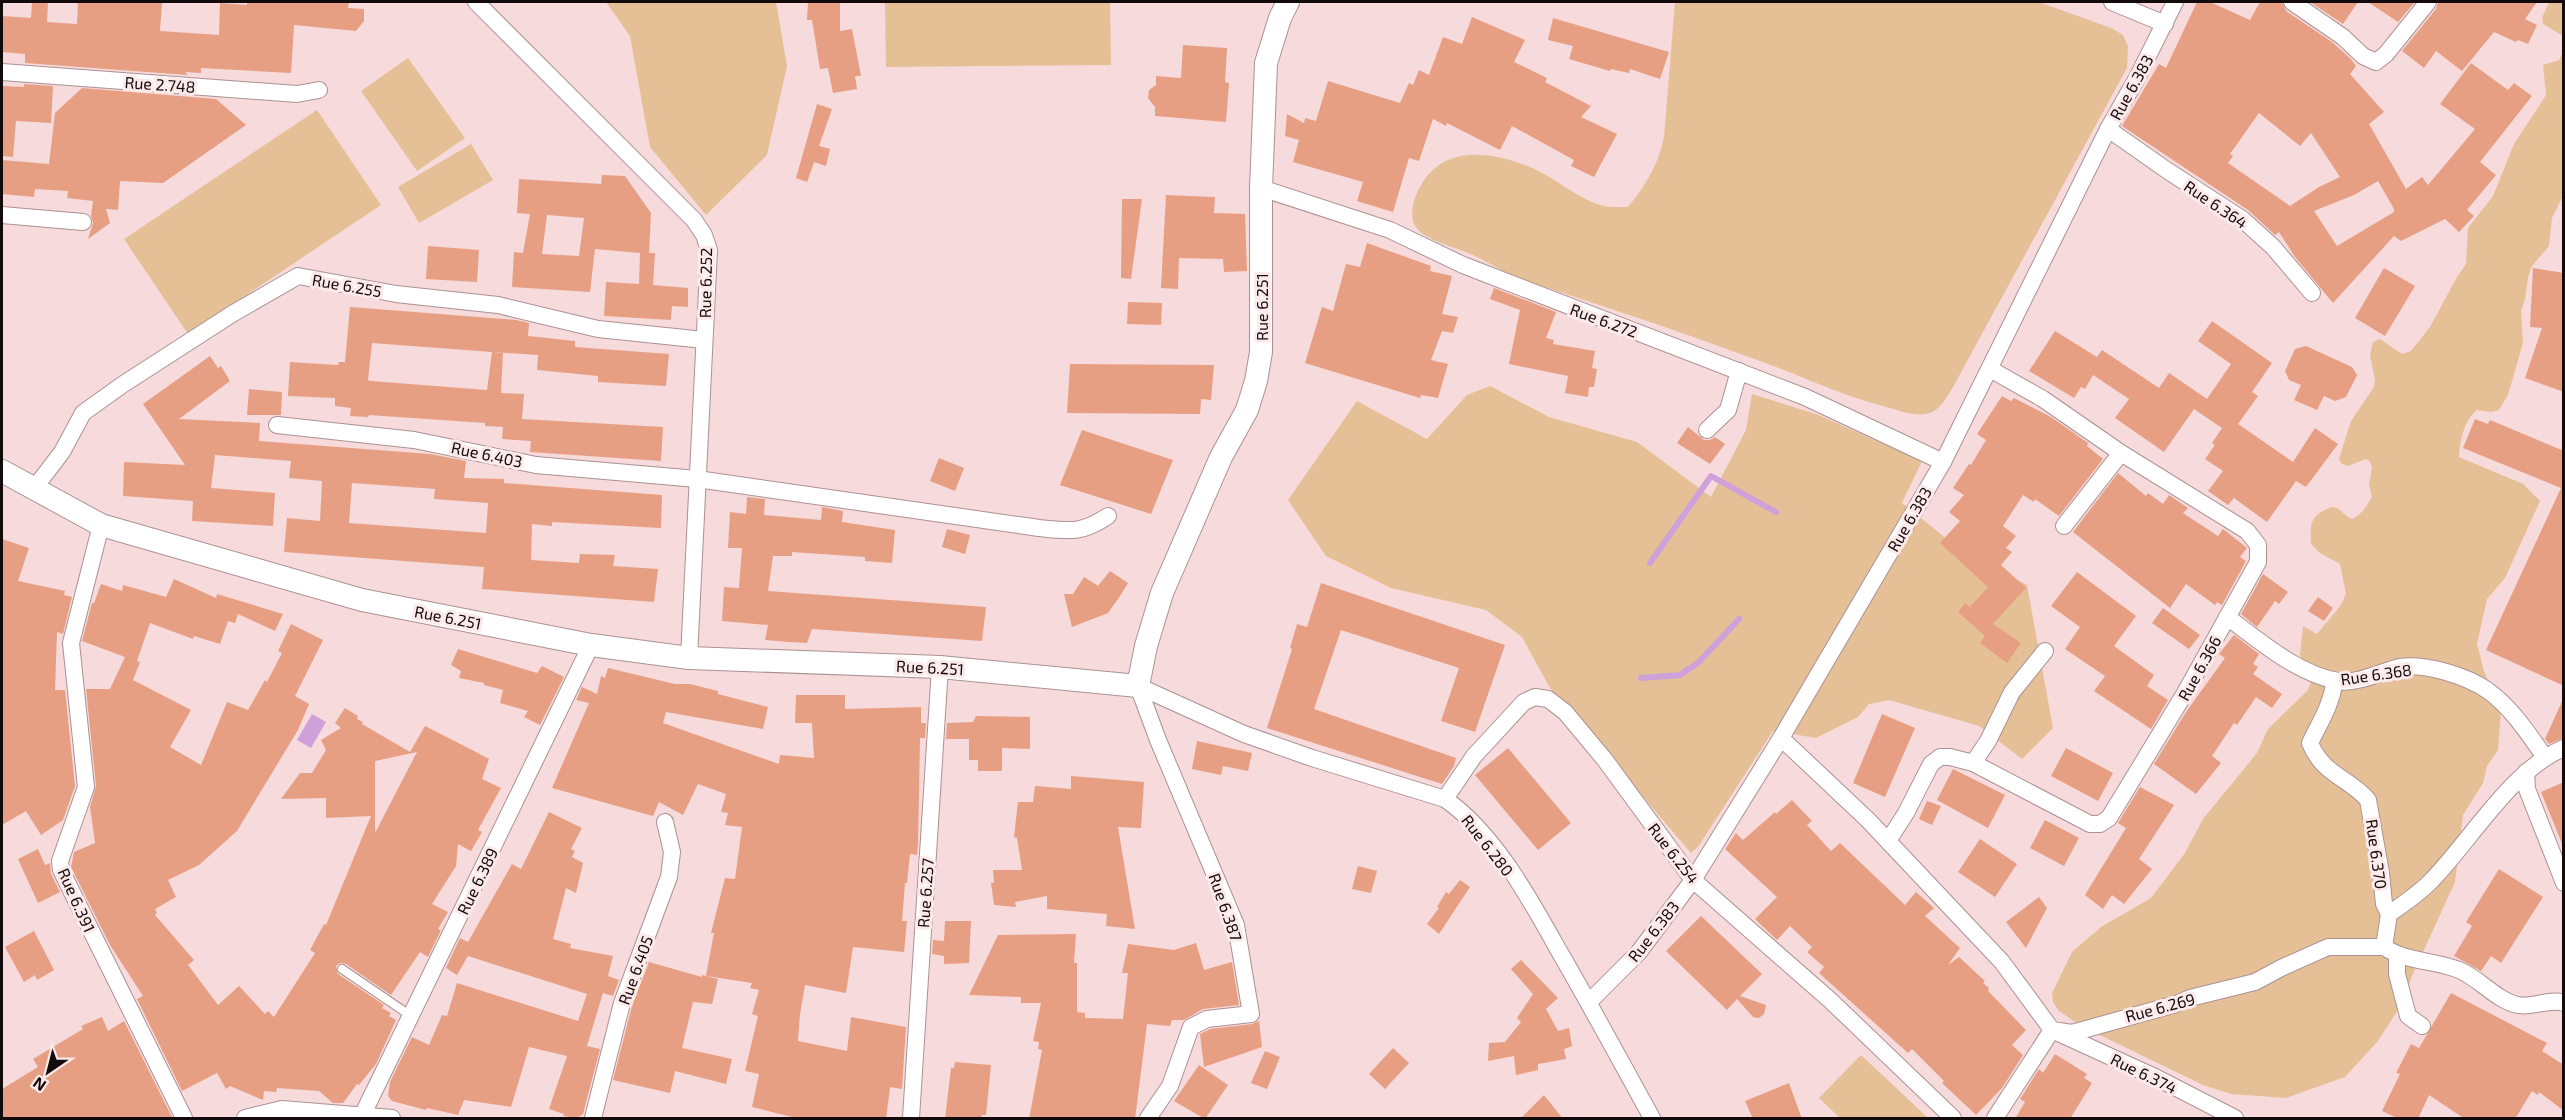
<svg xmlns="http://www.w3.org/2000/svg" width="2565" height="1120" font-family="'Exo 2',sans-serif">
	<rect width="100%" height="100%" fill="#f7dadb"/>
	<g fill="#e5c096">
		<path d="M606,2H776L787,66L767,155L706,215L650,147L630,36Z"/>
		<path d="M885,2H1110L1111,65L886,67Z"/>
		<path d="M1675,2H2039L2111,28L2123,35L2128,46L2127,68L1953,387C1946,398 1940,412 1925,414C1913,416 1901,411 1890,408C1851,398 1816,383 1779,368C1739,353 1699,339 1659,325C1627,314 1593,303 1560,292C1542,286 1522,281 1505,272C1494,266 1484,260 1473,255C1457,247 1422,241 1414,224C1409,212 1415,195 1421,185C1445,144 1492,152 1530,167C1554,177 1573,195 1597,204C1608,208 1617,207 1628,207C1646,185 1658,165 1664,137Z"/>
		<path d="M2549,2H2563V36L2543,24L2542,18Z"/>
		<path d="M2563,52V196L2552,218L2549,246L2532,266L2528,277L2525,299L2521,311L2523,343L2508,395L2499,410L2491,412L2477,410C2464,420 2460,441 2459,457L2523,484L2540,501L2505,578L2487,599L2477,644L2484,671L2501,710L2498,750L2487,766L2483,783L2463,815L2455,882L2412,976L2403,1002L2378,1041L2345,1077L2286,1098L2231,1094L2203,1085L2079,1025L2058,1010L2053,1002L2052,993L2072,952L2101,927L2151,898L2185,853L2203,819L2257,753L2268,729L2308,690L2311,682L2300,655L2303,626L2317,634L2341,605L2346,594L2340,564L2320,553L2311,544C2311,529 2308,519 2323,511C2328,508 2332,506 2337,508C2343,512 2346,517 2353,519L2363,511L2372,497L2369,485L2372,468L2370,462L2366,459L2348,466L2342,464L2339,459L2351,421L2374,387L2375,380L2370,355L2373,342L2380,339L2402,354L2411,351L2430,327L2457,277L2466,264L2468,228L2493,196L2514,144L2546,95L2543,65L2559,60Z"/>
		<path d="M408,58L465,138L417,171L361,91Z"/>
		<path d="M317,110L381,205L188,334L124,239Z"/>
		<path d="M471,144L493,180L419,223L398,187Z"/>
		<path d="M1490,386L1549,417L1637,442L1711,497L1746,430L1752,394L1816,414L1922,461L1902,503L1962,551L2027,585L2053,728L2022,759L1979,726L1889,700L1869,704L1858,717L1816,738L1773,731L1698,847L1691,853L1550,688L1522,637L1486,610L1391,588L1326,556L1288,500L1357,401L1427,439L1467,395Z"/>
		<path d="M1861,1055L1928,1118H1840L1819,1098Z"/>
	</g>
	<path fill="#cfa1db" d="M312,714L326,722L311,748L297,740Z"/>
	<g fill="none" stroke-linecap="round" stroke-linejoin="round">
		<g stroke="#cfa1db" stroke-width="6">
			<path d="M1650,563L1711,476L1776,512"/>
			<path d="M1641,678L1680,675L1699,662L1739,619"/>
		</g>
	</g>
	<g fill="#e79f83" fill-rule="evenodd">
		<path d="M32,2H48L47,22L77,24L78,2H162L160,31L219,35L220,3L247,5V2H349L348,8L364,9V21L356,31L294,25L291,73L201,68V73L185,72L188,75L25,63V54L2,52V16L31,18Z"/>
		<path d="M808,2H840V31L852,29L861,76H855L857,89L833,93L828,68L820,69L812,20H807Z"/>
		<path d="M2197,2H2210L2250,20L2260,2H2282L2286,11L2332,42L2351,59L2356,66L2350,74L2384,112L2369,124L2406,189L2422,177L2428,185L2475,129L2440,104L2471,63L2508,90L2514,83L2532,96L2480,162L2496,175L2467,210L2474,216L2459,232L2445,219L2401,241L2394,236L2333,303L2295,257L2279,232L2275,235L2248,210L2122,126L2159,64L2166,68ZM2259,113L2300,146L2311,133L2340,177L2319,187L2290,206L2228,163L2233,156L2230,154ZM2378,181L2394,209V212L2337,246L2314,211L2354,195Z"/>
		<path d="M2310,2H2358L2343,24Z"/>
		<path d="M2368,2H2415L2398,22Z"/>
		<path d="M2438,2H2537L2525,19L2537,25L2528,44L2518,40L2516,42L2494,32L2462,71L2436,51L2424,68L2402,51L2436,9Z"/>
		<path d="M1472,17L1525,40L1514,62L1547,78L1545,82L1591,106L1581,117L1617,134L1594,177L1571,166L1574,160L1512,126L1500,150L1447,123L1446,126L1433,119L1419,161L1409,158L1393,212L1357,201L1363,182L1293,162L1299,140L1285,136L1287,114L1304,123L1305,118L1316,121L1328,81L1400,103L1409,83L1413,85L1419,70L1429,75L1443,37L1462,44Z"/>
		<path d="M1553,18L1669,52L1660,79L1630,69L1629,73L1611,69L1610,71L1569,59L1573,46L1548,40Z"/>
		<path d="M1183,45L1227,48L1225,82L1229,83L1226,122L1155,116V107L1148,98L1149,90L1156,85V76L1181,78Z"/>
		<path d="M24,84L53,86L51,123L16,121L13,157L2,156V86L24,87Z"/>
		<path d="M82,88L216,99L246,125L163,183L120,181L118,210L106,209L110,223L88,239L93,223L91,216L93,201L67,198L68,191L35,189L34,197L2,194V160L49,164L55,113Z"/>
		<path d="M817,104L832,109L819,146L830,149L826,166L814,162L807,182L796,178Z"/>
		<path d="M602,175L625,176L651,213L649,253H655L653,285L688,288V307L672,306L671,320L604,316L606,282L639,284L640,253L595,249L590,292L512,287L514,252L523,253L530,214L517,213L519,179L601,184ZM547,215L584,218L579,256L542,254Z"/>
		<path d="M1166,195L1215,197L1214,213L1245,214L1247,271L1224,272L1223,259L1179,258L1178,289L1161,288Z"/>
		<path d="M1122,199H1142L1131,279L1121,278Z"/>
		<path d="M1367,243L1431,266L1430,271L1452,276L1442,314L1458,317L1453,333L1442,331L1431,360L1448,364L1438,398L1421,395L1420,398L1305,363L1322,307L1333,311L1346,264L1360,267Z"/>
		<path d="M428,246L479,250L477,282L426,279Z"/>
		<path d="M2384,268L2415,286L2385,336L2355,318Z"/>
		<path d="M2533,268L2564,273V392L2525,378L2542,328L2530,327Z"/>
		<path d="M1494,288L1556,312L1546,338L1554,340L1553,344L1595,351L1592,368L1597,369L1594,387H1589L1588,397L1565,393L1568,376L1509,364L1520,310L1490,299Z"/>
		<path d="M1128,302L1162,303L1161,325L1127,324Z"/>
		<path d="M350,307L516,320L529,323L528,336L575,341V347L669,354L666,386L598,382V376L537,370L538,355L493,352L503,353L501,393L524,394L522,419L663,427L661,461L530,452L531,441L502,439L503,427L485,426V423L369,415L368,417L350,416L351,408L335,406V398L288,396L290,362L338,365L339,362H345ZM372,343L492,352L487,390L371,381L368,380Z"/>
		<path d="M2212,321L2272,363L2252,392L2258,396L2238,424L2293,462L2315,428L2338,444L2306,487L2296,481L2267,522L2234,498L2228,505L2208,491L2223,471L2205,459L2215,445L2212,443L2222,428L2194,409L2164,452L2115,418L2129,399L2093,375L2085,389L2081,387L2074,398L2029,371L2055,331L2097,357L2102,350L2159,388L2169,373L2207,399L2231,364L2198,341Z"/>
		<path d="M2306,346L2352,367L2357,375L2346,397L2335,401L2324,396L2317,410L2294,400L2301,385L2289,380L2285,371L2295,349Z"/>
		<path d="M210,356L218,368L221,366L230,381L179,419L260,423L259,441L430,454L466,461L464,478L504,479V483L662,495L661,528L552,522V526L532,524L531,560L579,563L580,554L615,555L613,566L658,569L654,602L482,589L484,567L284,552L287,518L320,521L322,481L289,478L291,461L215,455L211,488L275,493L273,526L192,521L193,501L123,496L124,462L185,465L143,404ZM352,483L435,489L434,499L488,503L486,533L349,523Z"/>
		<path d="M1070,364L1214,365L1211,400L1201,399L1200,414L1067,413Z"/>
		<path d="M249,389L282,392L281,415H247Z"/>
		<path d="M2002,396L2011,401L2014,398L2051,417L2088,443L2087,446L2103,459L2059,516L2035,499L2034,502L2023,495L2003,526L2016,536L2006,548L2012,552L2001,565L2026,588L1993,624L2021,643L2007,663L1980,643L1985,636L1958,612L1965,603L1970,607L1988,587L1940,543L1960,521L1949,512L1964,495L1953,488L1969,464L1971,465L1986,440L1977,434Z"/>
		<path d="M2475,419L2488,424L2490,420L2564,451V686L2486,650L2561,488L2463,448Z"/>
		<path d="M1688,427L1704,440H1710L1715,437L1725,444L1710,464L1677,443Z"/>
		<path d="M1082,430L1173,460L1151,514L1060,485Z"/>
		<path d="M939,458L964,468L955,491L930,481Z"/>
		<path d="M2118,473L2146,496L2148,493L2163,504L2169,495L2188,508L2183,513L2218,536L2223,529L2247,548L2240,557L2246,561L2222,605L2217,602L2215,605L2186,584L2170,608L2073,532Z"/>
		<path d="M747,497L765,499L764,515L821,520L822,507L843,511L842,522L895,530L892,563L865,561V557L792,552V556H773L768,591L986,607L982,641L812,629L807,643L789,642L765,640L768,625L722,621L724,587L739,588L742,548H728L730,512L746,514Z"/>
		<path d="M947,529L970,535L965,554L942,547Z"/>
		<path d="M2,539L29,548L18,581L65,591L64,595L72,597L63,634L57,632L55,690H65L75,786L63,820L41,835L26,811L2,825Z"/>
		<path d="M1110,571L1128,583L1120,596L1108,613L1072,627L1064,594H1073L1084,577L1098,586Z"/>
		<path d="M2077,572L2136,616L2114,646L2154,675L2147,686L2168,700L2151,729L2094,691L2105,676L2065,649L2080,627L2051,606Z"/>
		<path d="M2263,574L2288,592L2279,604L2275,601L2257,627L2241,614Z"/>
		<path d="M174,579L216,598L217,594L283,614L275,631L238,614L235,623L228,621L220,644L194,636L193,639L150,623L137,661L140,662L133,680L191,710L170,747L201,765L227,702L248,710L265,680L267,682L282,653L278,651L291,624L323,640L295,696L309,704L298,730L237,831L199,865L168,880L176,897L155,909L157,913L155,915L194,960L188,965L218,1005L239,986L265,1014L268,1011L274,1017L315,953L310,950L324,924L326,925L371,816L326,818V798L281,799L300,773H312L326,750L321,740L341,728L335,723L345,708L358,716L357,719L363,722L362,724L410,752L425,726L474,751L489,759L482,779L501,788L478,830L482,832L471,851L458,844L456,866L432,904L448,912L438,929L441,930L428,957L420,952L391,995L346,964L340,963L336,966L338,974L384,1005L382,1008L391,1013L389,1016L396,1020L376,1064L359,1085L357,1084L343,1103H333L319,1091L277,1088L276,1092L264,1091L263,1100L230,1086L226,1089L217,1073L182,1091L137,999L143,996L110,945L71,867L74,852L95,843L90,807L96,786L86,689H110L125,657L82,641L92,603H94L101,584L122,591L123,585L166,597ZM417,752L375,833V761Z"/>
		<path d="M1321,583L1505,645L1475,732L1441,721L1459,668L1341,630L1314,709L1456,758L1454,766L1442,784L1267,728L1292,649L1290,648L1297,624L1307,627Z"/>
		<path d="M2318,597L2333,608L2324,621L2308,611Z"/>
		<path d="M2163,608L2200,635L2189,649L2152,623Z"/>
		<path d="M2234,635L2259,654L2253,664L2258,667L2253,674L2282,694L2272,708L2256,697L2237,725L2234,723L2212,756L2221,763L2196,794L2154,764L2186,712L2225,658L2219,654Z"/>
		<path d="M458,649L537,673L542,666L564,677L540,725L524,717L528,711L500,703L503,690L484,685V683L459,678L461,671L451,665Z"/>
		<path d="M608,668L675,684H690L718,691V694L768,707L763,729L666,712L663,723L779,764L780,755L814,758L812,723H795L796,695H845V709L921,707V723H926L925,738H920L918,845L917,855L910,854L907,883H905L902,921H907L904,952L853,947L846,993L805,985L800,1014L798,1041L847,1051L851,1017L906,1027L902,1089L890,1087L886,1119H792V1117L752,1107L759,1074L745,1071L758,1016L752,1014L759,990L750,988L752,983L706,976L714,933H711L725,878L735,879L742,827L725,825L728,813L721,812L726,794L698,784L683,815L659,802L653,816L552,788L589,703L576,700L582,687L597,694L601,676L605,678Z"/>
		<path d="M2564,697V738L2549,744L2545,739Z"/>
		<path d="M1882,714L1915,728L1885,797L1853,783Z"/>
		<path d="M976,716L1030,717V749L1002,748V771H978V760H969V739H946L947,723L973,722Z"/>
		<path d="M1197,741L1252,753L1248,771L1223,766L1221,775L1192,769Z"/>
		<path d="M1508,748L1571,823L1538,850L1475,775Z"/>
		<path d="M2066,748L2113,773L2098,801L2051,776Z"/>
		<path d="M1953,769L2005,795L1988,828L1937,800Z"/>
		<path d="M1071,776L1144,782L1141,828L1118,827L1135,929L1106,926L1107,914L1047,909V896L1015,902L1016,907L994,905L991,883H994L993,870H1022L1017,838L1014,837L1018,802H1033L1035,786L1071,789Z"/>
		<path d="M2564,782V846H2563L2541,792Z"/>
		<path d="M2140,787L2174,805L2139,859L2152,869L2124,904L2112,895L2103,909L2085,895L2126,828L2118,823Z"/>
		<path d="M1792,800L1812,821L1807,825L1831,851L1840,843L1905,905L1916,892L1934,908L1925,916L1960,948L1948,965L1959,957L1985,981L1983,983L1989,988L1988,991L2026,1030L2012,1045L2023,1055L2002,1088L1976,1115L1942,1083L1944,1081L1912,1049L1908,1053L1819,973L1824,967L1807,952L1812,947L1790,926L1777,940L1755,919L1777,897L1725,849L1736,833L1743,840L1775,812L1776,814Z"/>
		<path d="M1927,801L1941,806L1932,825L1919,819Z"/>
		<path d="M549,812L582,828L571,849L575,851L572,857L583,863L576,893L566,888L553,939L571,944L570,948L613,956L608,976L619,980L613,996L603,993L587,1046L600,1049L583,1114L577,1118L563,1116L564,1114L549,1109L567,1056L529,1047L511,1107L464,1100L458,1115L427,1108L426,1110L392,1101L388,1096L390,1082L412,1037L429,1045L442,1015L447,1016L457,983L578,1021L587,994L468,956L457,975L446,968L460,938L468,942L512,864L521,869Z"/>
		<path d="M2045,820L2079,838L2064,866L2030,848Z"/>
		<path d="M1980,839L2017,864L1995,897L1958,872Z"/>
		<path d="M38,849L45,865L50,863L51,874L60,892L38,903L18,859Z"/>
		<path d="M1358,866L1377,871L1371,893L1352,889Z"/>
		<path d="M2499,869L2543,897L2501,963L2491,956L2481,971L2454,956L2472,926L2466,922Z"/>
		<path d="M1460,880L1470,887L1439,934L1427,924L1439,908L1437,907L1446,892L1449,894Z"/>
		<path d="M2039,897L2047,908L2026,948L2006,922Z"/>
		<path d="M1701,916L1762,974L1740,996L1766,1005L1764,1014L1759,1018L1753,1017L1737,999L1727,1010L1666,951Z"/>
		<path d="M945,921H971L969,963L944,964V956L932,954L933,940L944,941Z"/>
		<path d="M34,931L54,970L37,980L35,975L24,982L5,947Z"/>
		<path d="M1076,934L1074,963H1077V1012L1085,1013V1018L1123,1019L1128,973H1122L1128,944L1174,950L1196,943L1204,970L1232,962L1239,1005L1203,1009L1184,1020H1172L1170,1026L1147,1024L1135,1119H1029L1042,1050L1038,1049L1039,1042L1033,1041L1041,1003H1021V997L969,995L998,935Z"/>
		<path d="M1521,960L1558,998L1546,1009L1558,1031L1569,1028L1572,1046L1564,1049L1566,1059L1538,1064V1070L1516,1075L1514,1056L1488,1061L1489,1043L1505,1042L1521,1022L1517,1018L1533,994L1511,969Z"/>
		<path d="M649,962L702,977V975L718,979L712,1004L693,1002L682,1048L732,1059L726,1084L675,1071L670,1093L613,1080L632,1006Z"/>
		<path d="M2451,993L2547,1043L2542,1051L2564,1065V1111L2539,1092L2538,1095L2532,1091L2515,1119H2465L2429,1095L2418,1119H2399L2382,1111L2400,1074L2396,1073L2411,1044L2419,1048Z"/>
		<path d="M102,1017L108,1031L124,1021L173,1119H2V1089L38,1067L33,1059L83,1029L81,1026Z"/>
		<path d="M1259,1021L1262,1047L1204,1067L1200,1034L1210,1029L1252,1024Z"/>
		<path d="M1393,1048L1409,1063L1385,1089L1369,1074Z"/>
		<path d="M1265,1051L1280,1057L1267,1089L1251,1083Z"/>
		<path d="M2055,1054L2087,1074L2084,1078L2092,1083L2070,1119H2015L2025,1102L2020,1099L2039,1069L2043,1073Z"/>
		<path d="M955,1062L991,1065L986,1115H982L981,1119H945L951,1068H954Z"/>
		<path d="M1199,1065L1228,1085L1205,1119L1174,1101Z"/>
		<path d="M1789,1083L1802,1119H1753L1745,1101Z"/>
		<path d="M1544,1095L1563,1119H1520Z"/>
	</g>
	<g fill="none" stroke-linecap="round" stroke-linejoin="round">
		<g stroke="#ac9193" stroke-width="10">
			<path id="lane" d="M342,969L411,1016"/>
		</g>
		<g stroke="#ac9193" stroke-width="18">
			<g id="street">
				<path d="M476,2L694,220L704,235L709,250L689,658"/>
				<path d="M2112,2L2165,24"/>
				<path d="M2292,2L2343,37L2363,56L2376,62L2386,54L2428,2"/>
				<path d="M2,72L297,94L319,90"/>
				<path d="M2108,129L2168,171L2242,219L2273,247L2312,293"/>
				<path d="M1261,188L1390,230L1463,265L1805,397L1943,462"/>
				<path d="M2,215L83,222"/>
				<path d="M277,425L414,440L536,465L697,479L1039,528C1069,531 1081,534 1108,516"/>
				<path d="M1707,430L1728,410L1739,371"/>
				<path d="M33,490L62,452L83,413L122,385L232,314L298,276L396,294L498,305L598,329L704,340"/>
				<path d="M101,525L71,643L86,787L60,861L61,870L184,1118"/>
				<path d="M2064,526L2121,453"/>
				<path d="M2227,617C2260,641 2297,674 2338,681C2355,685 2383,671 2400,667C2426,663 2466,676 2487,690C2511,707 2528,733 2544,756"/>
				<path d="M2335,681C2330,708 2321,720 2310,743C2322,774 2349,778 2368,800L2381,873L2384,904L2389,914"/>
				<path d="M1138,686L1244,734L1312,758L1445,799C1494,833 1530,899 1559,951C1591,1006 1621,1062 1652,1118"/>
				<path d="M1138,686L1158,740L1236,925L1251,1014L1207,1019L1191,1027L1170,1086L1148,1118"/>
				<path d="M1781,738L1868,820L2002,962L2052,1030L2072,1033L2176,1004L2190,998L2255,982L2281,968L2328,947H2384L2389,914C2403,904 2420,893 2432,880C2471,840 2512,769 2564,748"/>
				<path d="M1973,763L1988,741L2012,692L2045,651"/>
				<path d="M2526,772L2527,789L2564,883"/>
				<path d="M1445,799L1474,756L1524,702L1535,697L1548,699L1565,712L1605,760L1693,880L1831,1001L1953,1118"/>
				<path d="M1888,841L1906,813L1931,764L1940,757H1950L1973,763L2090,824H2100L2109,818L2185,693L2258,562V545L2247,531L2121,453L2043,399L1990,369"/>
				<path d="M2384,947C2406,962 2434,960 2459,970C2479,978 2497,1001 2518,1005C2535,1008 2548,998 2564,1003"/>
				<path d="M2397,956V974L2408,1016L2422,1026"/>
				<path d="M1589,1002L1639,952L1693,880L1781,738L1943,462L2108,129L2137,78L2175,2"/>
				<path d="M362,1116L591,645"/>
				<path d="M245,1118L282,1109L392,1118"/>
				<path d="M593,1118L622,1003L669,877L672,852L665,822"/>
				<path d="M911,1118L940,667"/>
				<path d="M1995,1118L2052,1030L2157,1078L2235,1118"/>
			</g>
		</g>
		<g stroke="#ac9193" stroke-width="24">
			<path id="secondary" d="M2,471L101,525L362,600L591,645L689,658L940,667L1138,686L1146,646L1162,593L1221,457L1247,410L1256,381L1261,352V188L1266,63L1280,18L1288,2"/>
		</g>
		<use href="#lane" stroke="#fff" stroke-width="8"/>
		<use href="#street" stroke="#fff" stroke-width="16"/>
		<use href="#secondary" stroke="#fff" stroke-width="22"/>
	</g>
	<g text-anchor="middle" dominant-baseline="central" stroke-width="6" stroke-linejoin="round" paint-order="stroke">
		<g font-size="16" fill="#130a0b" stroke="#fceaeb">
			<text transform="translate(160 84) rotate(4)">Rue 2.748</text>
			<text transform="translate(2131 87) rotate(-61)">Rue 6.383</text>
			<text transform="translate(2216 204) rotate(34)">Rue 6.364</text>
			<text transform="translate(705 283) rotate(-89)">Rue 6.252</text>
			<text transform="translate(347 285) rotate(10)">Rue 6.255</text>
			<text transform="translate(1261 307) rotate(-90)">Rue 6.251</text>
			<text transform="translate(1604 320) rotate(20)">Rue 6.272</text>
			<text transform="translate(487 454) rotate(12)">Rue 6.403</text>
			<text transform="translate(1909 519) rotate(-60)">Rue 6.383</text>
			<text transform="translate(448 617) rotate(11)">Rue 6.251</text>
			<text transform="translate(930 667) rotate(3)">Rue 6.251</text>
			<text transform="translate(2199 668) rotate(-61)">Rue 6.366</text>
			<text transform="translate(2376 674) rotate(-8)">Rue 6.368</text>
			<text transform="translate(1488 845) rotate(52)">Rue 6.280</text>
			<text transform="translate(1674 853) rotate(52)">Rue 6.254</text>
			<text transform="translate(2377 854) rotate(82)">Rue 6.370</text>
			<text transform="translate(477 881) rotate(-64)">Rue 6.389</text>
			<text transform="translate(925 893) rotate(-86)">Rue 6.257</text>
			<text transform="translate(77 900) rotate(66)">Rue 6.391</text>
			<text transform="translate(1226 907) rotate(71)">Rue 6.387</text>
			<text transform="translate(1653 931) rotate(-52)">Rue 6.383</text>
			<text transform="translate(635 970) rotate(-70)">Rue 6.405</text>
			<text transform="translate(2160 1007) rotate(-15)">Rue 6.269</text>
			<text transform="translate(2144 1073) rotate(26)">Rue 6.374</text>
		</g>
	</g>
	<rect width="2565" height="1120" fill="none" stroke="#130a0b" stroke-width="6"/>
	<g transform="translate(48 1072) rotate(215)" stroke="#fceaeb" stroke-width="4.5" paint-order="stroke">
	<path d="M0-4.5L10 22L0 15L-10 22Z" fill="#130a0b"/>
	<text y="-9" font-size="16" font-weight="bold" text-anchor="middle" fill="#130a0b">N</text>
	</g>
</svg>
